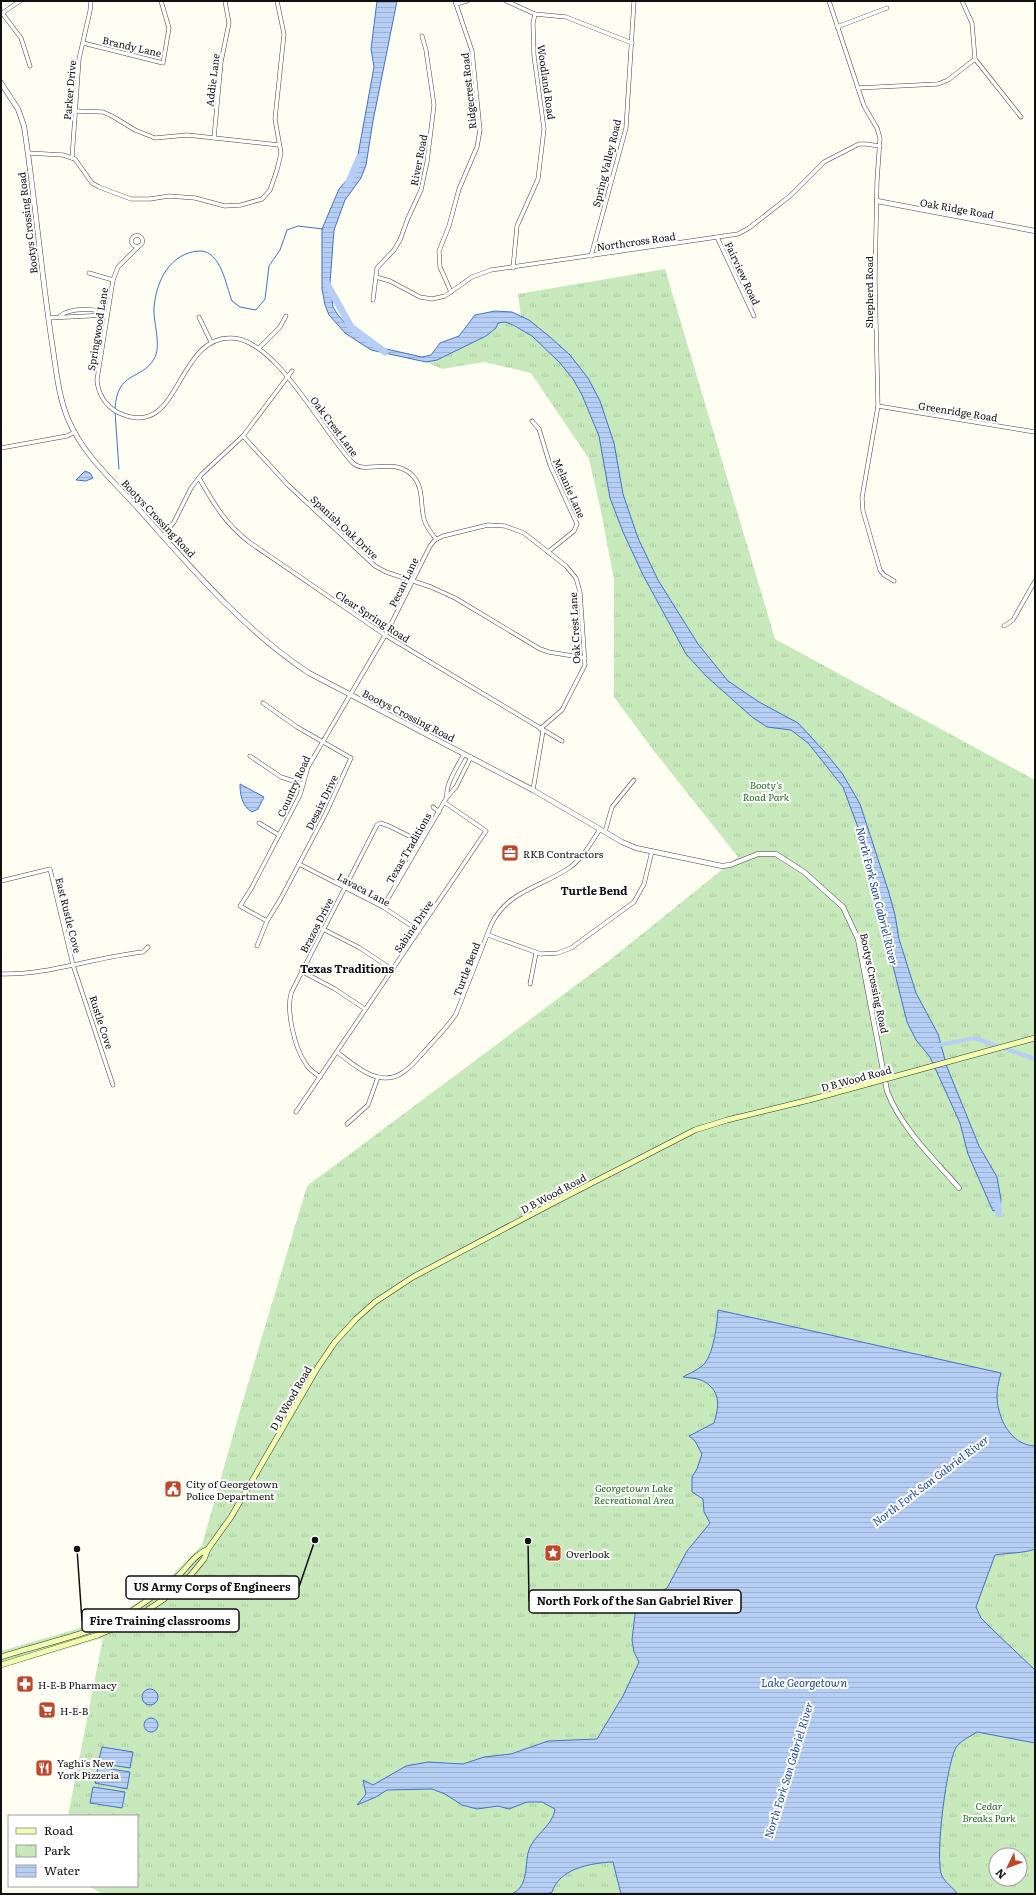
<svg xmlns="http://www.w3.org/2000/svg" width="1036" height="1895" font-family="Literata,serif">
	<defs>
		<pattern id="park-tufts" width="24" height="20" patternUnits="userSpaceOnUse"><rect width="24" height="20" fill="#c8e9bc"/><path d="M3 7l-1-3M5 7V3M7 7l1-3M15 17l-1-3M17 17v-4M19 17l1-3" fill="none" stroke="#abc7a1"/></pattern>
		<pattern id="water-rules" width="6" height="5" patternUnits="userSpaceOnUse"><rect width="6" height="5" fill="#b8cff5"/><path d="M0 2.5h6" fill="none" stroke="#9db1d1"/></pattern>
	</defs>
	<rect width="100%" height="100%" fill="#fefff2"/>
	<path fill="url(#park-tufts)" fill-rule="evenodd" d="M665,269L775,639L1035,780V1894H103L88,1886H137V1816H68L103,1638L1,1668V1651L104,1621L126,1610L157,1590L202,1545L239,1414L307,1186L611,959L738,857L654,751L614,697V580L601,511L589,459L531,373L484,362L442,369L426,362L437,360L486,336L498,323L505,322L523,331L518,294ZM996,1855H1020V1879H996Z"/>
	<g fill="url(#water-rules)" stroke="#4172ca">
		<path d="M377,1H397L373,121L366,165L361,178L345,200L334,230L330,283L333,307L338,315L347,325L373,346L422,357L431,355L440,343L459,336L475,315L495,311L512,312L529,320L550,337L570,355L588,378L600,401L614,443L623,494L638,538L658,580L698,644L728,681L759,702L798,723L824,751L842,773L860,804L889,893L895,915L899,939L916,993L938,1034L947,1067L979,1146L997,1177L1001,1200L1000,1208L993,1211L968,1154L960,1123L930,1057L916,1040L907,1022L886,938L866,849L843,787L808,743L791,730L767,727L752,717L706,676L686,654L643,575L623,532L610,498L599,436L582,395L573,379L560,363L532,336L513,325L505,322L498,323L496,328L486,336L437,360L426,362L371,350L345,333L329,315L325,305L322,289V229L339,189L355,171L374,67L371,49Z"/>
		<path d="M85,471L90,473L93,478L86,481L76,480Z"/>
		<path d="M240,784L264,797L258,809L252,812C242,806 240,795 240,784Z"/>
		<path d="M718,1310L1001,1373C999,1380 997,1388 997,1395C997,1417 1010,1445 1035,1446V1549C1026,1553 1007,1553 995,1555L976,1607L981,1618L993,1630L1035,1670V1743L977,1732C971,1736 962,1740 957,1746C947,1758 934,1861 942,1876C945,1882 953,1888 958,1894H621L613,1862C591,1863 560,1868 552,1892L547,1894H511C528,1888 525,1867 528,1853C532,1835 553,1827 555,1809L542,1802H527L509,1809L498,1806L477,1809L462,1805L445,1794L432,1789L387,1790L376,1797L357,1805L366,1794L363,1780L373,1785L406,1766L428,1762L463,1764L484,1757L511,1754L548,1741L597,1739L623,1696L639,1662L634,1652L632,1640L635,1614L641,1603L667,1588L687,1551L710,1523L704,1512L703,1499L692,1492V1477L697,1469L702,1454L695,1441L689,1436L714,1423C719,1407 721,1392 705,1382C699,1378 689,1378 683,1377C690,1373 700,1369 705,1363C714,1351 717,1325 718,1310Z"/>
		<circle cx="150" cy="1697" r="8"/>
		<circle cx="151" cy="1725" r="7"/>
		<path d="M102,1747L133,1752L130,1768L98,1763Z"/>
		<path d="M98,1767L130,1772L127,1789L95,1783Z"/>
		<path d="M93,1787L125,1792L122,1808L90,1803Z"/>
	</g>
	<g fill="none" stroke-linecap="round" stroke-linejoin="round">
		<g stroke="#4172ca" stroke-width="1">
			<path d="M115,409C117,370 141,381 154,359C162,346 153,322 154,308C156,281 170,253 199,251C221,250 226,286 232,301L240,307L256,310L265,299L269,266L280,250L287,230L298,226L323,229"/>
			<path d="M115,412L119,469"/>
		</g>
		<path stroke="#b8cff5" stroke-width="4" d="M935,1046L975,1038L1035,1059"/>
		<g stroke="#b8cff5" stroke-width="7">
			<path d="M348,184L359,158"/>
			<path d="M327,284L351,327L385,352"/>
			<path d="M997,1201L999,1214"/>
		</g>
		<g stroke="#434343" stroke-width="4.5">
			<g id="minor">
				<path d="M506,1L535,14L566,17L632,43"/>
				<path d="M829,1L864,106L877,128L880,138L877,181L875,279L878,406L862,498L863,511L880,570L884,575L894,581"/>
				<path d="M962,1L972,23L975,59L1021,117"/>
				<path d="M456,4L467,1"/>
				<path d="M2,13L21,38L30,66"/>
				<path d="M1,14L20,1"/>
				<path d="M837,27L887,8"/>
				<path d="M83,43L163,63L169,28L161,1"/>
				<path d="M858,88L938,84L948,80L975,59"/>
				<path d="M75,111L103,112L112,116L135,130L155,138L187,135L279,145"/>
				<path d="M214,138L221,62L229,23L225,1"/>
				<path d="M28,153L63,155L75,159L92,183L99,187L131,199H150L169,196L195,198L225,206L241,205L262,199L270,190L277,170L281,153L275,119L284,34L277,1"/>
				<path d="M72,158L79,59L90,11L91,1"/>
				<circle cx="137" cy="241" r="5.5"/>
				<path d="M717,237L754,316"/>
				<path d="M139,246L118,267L113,280L97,380C98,393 105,405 117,412C181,444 174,337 231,338C276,338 323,433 353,463C366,475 394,456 413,476C424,488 420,504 424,519C426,527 431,533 436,539"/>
				<path d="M591,256L626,128L634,1"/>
				<path d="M513,268L517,226L538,179L544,129L534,56L533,23L535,14"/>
				<path d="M89,273L113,280"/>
				<path d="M376,277L390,281L420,297L432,299L445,296L472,277L491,270L738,234L749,228L790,196L824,162L859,144H866L880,146"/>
				<path d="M451,292L440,267L439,251L449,226L459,189L477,147L480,130L472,51L455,1"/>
				<path d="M373,300L377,268L394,250L400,240L408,218L421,190L427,162L434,105L426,50L422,36"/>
				<path d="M60,316C69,308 98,307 107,315"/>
				<path d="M199,317L211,342"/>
				<path d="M48,318L107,315"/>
				<path d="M259,348L280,327L286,316"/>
				<path d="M878,406L1035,432"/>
				<path d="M532,421L539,429L550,465L577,524L574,531L548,552"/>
				<path d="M243,436L288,485L375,566L386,572L431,587L455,598L540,649L549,652L585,658"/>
				<path d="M1,448L67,436L75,432"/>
				<path d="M199,478C215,505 223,521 249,542L385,635L562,741"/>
				<path d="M163,536L174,522L191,488L201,475L243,436L292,371"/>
				<path d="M1004,626L1013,620L1035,581"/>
				<path d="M250,756L281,777L303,784"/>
				<path d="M533,790L543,731"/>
				<path d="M447,797C445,784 458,766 464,754"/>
				<path d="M433,807L439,812"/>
				<path d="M259,823L279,835"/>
				<path d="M605,832L612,807L634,780"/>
				<path d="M299,864L383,907L419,931"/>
				<path d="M1,881L50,869L73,965L113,1085"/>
				<path d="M383,907L447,797L456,787L471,757"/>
				<path d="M267,921L240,906L251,889L300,795L308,767L387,632L430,546L435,540L443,536L488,525L505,526L524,533L566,566L576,578L580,592L585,665L562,710L540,729"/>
				<path d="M323,929L360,948L393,970"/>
				<path d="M488,935L541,954L558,953L571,948L634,902L644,884L652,851"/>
				<path d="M257,946L267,921L280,900L326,813L351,758L297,727L263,703"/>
				<path d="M301,971L335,989L365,1009"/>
				<path d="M1,974C49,975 95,957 143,952L148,947"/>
				<path d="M530,984L536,953"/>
				<path d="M337,1052C355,1066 379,1088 402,1073C411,1068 417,1059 424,1052C435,1039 447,1028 456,1014L491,925C507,891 541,887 569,868C583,858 591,843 600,829"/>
				<path d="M320,1077C315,1073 309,1070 306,1064C295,1049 285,1009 292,991L377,825L380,823L389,826L421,842"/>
				<path d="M296,1112L486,831L444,802"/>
				<path d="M347,1124L368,1105L378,1077"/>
			</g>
		</g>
		<g stroke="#434343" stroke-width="5.5">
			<g id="tertiary">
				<path d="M1,83L18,109L24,126C35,198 41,271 52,343C56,368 58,395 68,419C82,453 112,480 136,506C189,565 242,629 309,673L533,790L622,842L636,848L722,866L730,865L758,854H776L804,872L843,907L858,939L887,1091C901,1128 933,1158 959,1188"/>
				<path d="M877,201L1035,231"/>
			</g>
		</g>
		<g stroke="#323232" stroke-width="6">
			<g id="secondary">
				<path d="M1,1657C42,1643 93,1635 130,1612C147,1601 163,1590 177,1577C187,1568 195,1554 208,1549"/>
				<path d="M1,1665L98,1635L115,1628L140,1615L164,1599L190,1576L204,1559L208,1549L231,1517L318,1367L335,1342L356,1319L375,1302L413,1277L553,1203L695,1130L727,1120L809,1100"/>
			</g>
		</g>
		<use href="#minor" stroke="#fff" stroke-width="3.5"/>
		<use href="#tertiary" stroke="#fff" stroke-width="4.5"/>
		<use href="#secondary" stroke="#f2fdaf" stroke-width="5"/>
		<g stroke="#323232" stroke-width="6" stroke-linecap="butt">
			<path id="secondary-bridge" d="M809,1100L1035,1038"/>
		</g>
		<use href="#secondary-bridge" stroke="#f2fdaf" stroke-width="5"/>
	</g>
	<defs>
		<g id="office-square" transform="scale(0.9)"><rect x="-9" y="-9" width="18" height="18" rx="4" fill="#bd472a" stroke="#fff"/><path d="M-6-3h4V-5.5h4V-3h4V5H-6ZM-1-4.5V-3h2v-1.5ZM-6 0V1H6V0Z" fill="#fff"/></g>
		<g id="civic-square" transform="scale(0.9)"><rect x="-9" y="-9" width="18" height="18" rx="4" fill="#bd472a" stroke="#fff"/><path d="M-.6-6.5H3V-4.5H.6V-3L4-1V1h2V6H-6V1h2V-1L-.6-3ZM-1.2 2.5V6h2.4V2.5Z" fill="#fff"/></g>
		<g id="sight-square" transform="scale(0.9)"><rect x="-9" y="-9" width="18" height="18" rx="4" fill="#bd472a" stroke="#fff"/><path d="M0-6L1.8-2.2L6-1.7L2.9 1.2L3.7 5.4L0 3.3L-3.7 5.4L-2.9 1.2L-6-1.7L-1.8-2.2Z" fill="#fff"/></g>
		<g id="pharmacy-square" transform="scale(0.9)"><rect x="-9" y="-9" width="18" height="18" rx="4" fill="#bd472a" stroke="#fff"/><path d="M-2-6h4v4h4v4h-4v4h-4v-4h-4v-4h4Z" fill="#fff"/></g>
		<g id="supermarket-square" transform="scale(0.9)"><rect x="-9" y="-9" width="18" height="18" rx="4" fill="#bd472a" stroke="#fff"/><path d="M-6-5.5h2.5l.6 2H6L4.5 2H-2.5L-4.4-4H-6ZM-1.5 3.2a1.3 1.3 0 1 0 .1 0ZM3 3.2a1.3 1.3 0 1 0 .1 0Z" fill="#fff"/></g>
		<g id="restaurant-square" transform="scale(0.9)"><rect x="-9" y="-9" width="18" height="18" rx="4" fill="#bd472a" stroke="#fff"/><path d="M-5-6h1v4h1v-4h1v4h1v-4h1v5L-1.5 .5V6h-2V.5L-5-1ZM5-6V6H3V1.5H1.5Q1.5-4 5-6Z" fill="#fff"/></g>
	</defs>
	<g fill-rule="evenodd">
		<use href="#office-square" x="510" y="853"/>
		<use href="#civic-square" x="173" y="1489"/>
		<use href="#sight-square" x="553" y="1553"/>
		<use href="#pharmacy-square" x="25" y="1684"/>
		<use href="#supermarket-square" x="47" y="1710"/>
		<use href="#restaurant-square" x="44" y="1768"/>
	</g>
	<g text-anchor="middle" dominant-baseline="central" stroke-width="4" stroke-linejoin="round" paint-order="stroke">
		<g font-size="10" fill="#101010" stroke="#fff">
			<text transform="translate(132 46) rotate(13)">Brandy Lane</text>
			<text transform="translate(212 80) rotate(-83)">Addie Lane</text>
			<text transform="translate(547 82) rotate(82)">Woodland Road</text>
			<text transform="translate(69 90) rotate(-85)">Parker Drive</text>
			<text transform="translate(468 91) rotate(-96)">Ridgecrest Road</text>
			<text transform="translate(418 160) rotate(-79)">River Road</text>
			<text transform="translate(606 163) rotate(-76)">Spring Valley Road</text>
			<text transform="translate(957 208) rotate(10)">Oak Ridge Road</text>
			<text transform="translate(27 223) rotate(-97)">Bootys Crossing Road</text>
			<text transform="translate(636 241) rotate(-8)">Northcross Road</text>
			<text transform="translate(743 273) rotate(65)">Fairview Road</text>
			<text transform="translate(868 292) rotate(-90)">Shepherd Road</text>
			<text transform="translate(97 329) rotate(-81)">Springwood Lane</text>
			<text transform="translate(958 411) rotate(9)">Greenridge Road</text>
			<text transform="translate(335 426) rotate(53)">Oak Crest Lane</text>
			<text transform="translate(570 488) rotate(66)">Melanie Lane</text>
			<text transform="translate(159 518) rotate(47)">Bootys Crossing Road</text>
			<text transform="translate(345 527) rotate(43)">Spanish Oak Drive</text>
			<text transform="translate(403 582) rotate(-64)">Pecan Lane</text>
			<text transform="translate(373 616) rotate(33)">Clear Spring Road</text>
			<text transform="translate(574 628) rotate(-93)">Oak Crest Lane</text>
			<text transform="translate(409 715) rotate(27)">Bootys Crossing Road</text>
			<text transform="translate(293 786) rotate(-66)">Country Road</text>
			<text transform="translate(321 802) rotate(-64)">Desaix Drive</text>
			<text transform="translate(408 848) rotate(-60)">Texas Traditions</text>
			<text transform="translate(364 889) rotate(28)">Lavaca Lane</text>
			<text transform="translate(69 915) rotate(76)">East Rustle Cove</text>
			<text transform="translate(316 925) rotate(-63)">Brazos Drive</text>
			<text transform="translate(413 926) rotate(-56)">Sabine Drive</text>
			<text transform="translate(466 969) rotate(-69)">Turtle Bend</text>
			<text transform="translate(875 983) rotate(78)">Bootys Crossing Road</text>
			<text transform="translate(102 1022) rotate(72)">Rustle Cove</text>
			<text transform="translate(856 1078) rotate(-15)">D B Wood Road</text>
			<text transform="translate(553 1193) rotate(-28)">D B Wood Road</text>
			<text transform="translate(290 1398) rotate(-60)">D B Wood Road</text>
		</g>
		<g font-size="10" font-style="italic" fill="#216723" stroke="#fff">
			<text x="766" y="784">Booty's<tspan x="766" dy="12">Road Park</tspan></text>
			<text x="634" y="1487">Georgetown Lake<tspan x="634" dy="12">Recreational Area</tspan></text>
			<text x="989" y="1805">Cedar<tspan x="989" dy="12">Breaks Park</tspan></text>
		</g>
		<g font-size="10" fill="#101010" stroke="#fff" text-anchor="start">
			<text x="523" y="853">RKB Contractors</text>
			<text x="186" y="1483">City of Georgetown<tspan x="186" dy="12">Police Department</tspan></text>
			<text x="566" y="1553">Overlook</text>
			<text x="38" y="1684">H-E-B Pharmacy</text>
			<text x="60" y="1710">H-E-B</text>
			<text x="57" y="1762">Yaghi's New<tspan x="57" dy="12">York Pizzeria</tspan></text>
		</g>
		<g font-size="11" font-weight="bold" fill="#101010" stroke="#fff">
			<text x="594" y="890">Turtle Bend</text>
			<text x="347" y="968">Texas Traditions</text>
		</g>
		<g font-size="11" font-style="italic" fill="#1b459f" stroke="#fff">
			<text transform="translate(878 896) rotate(76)">North Fork San Gabriel River</text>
			<text transform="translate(930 1480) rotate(-37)">North Fork San Gabriel River</text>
			<text x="804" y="1682">Lake Georgetown</text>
			<text transform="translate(788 1770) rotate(-73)">North Fork San Gabriel River</text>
		</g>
	</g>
	<path fill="none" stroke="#101010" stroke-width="1.5" d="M315 1540L299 1587M528 1541L529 1601M77 1549L82 1621"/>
	<g fill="#101010" stroke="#fff" stroke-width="1.5">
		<circle cx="315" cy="1540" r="4"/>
		<circle cx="528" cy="1541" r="4"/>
		<circle cx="77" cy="1549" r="4"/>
	</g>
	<g fill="#fff" stroke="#101010" stroke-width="1.5">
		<rect x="126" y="1576" width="173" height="23" rx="4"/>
		<rect x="529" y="1590" width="212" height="23" rx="4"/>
		<rect x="82" y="1609" width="157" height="23" rx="4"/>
	</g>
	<g font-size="11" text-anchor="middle" font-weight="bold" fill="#101010">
		<text x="212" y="1591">US Army Corps of Engineers</text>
		<text x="635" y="1605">North Fork of the San Gabriel River</text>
		<text x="160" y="1625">Fire Training classrooms</text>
	</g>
	<rect width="1036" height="1895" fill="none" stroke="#101010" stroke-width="4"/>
	<rect x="8" y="1815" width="130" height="72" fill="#ffffff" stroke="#9f9f9f"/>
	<rect x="16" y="1828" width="20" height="6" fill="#f2fdaf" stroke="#9f9f9f"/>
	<text x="44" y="1835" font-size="12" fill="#101010">Road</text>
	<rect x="16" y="1845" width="20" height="12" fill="url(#park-tufts)" stroke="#9f9f9f"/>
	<text x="44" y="1855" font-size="12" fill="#101010">Park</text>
	<rect x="16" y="1865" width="20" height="12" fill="url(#water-rules)" stroke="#9f9f9f"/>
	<text x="44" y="1875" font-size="12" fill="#101010">Water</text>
	<g transform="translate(1008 1867) rotate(227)"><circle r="19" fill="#ffffff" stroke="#9f9f9f"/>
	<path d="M0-3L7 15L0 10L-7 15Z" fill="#bd472a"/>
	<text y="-6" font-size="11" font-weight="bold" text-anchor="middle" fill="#101010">N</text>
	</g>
</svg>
